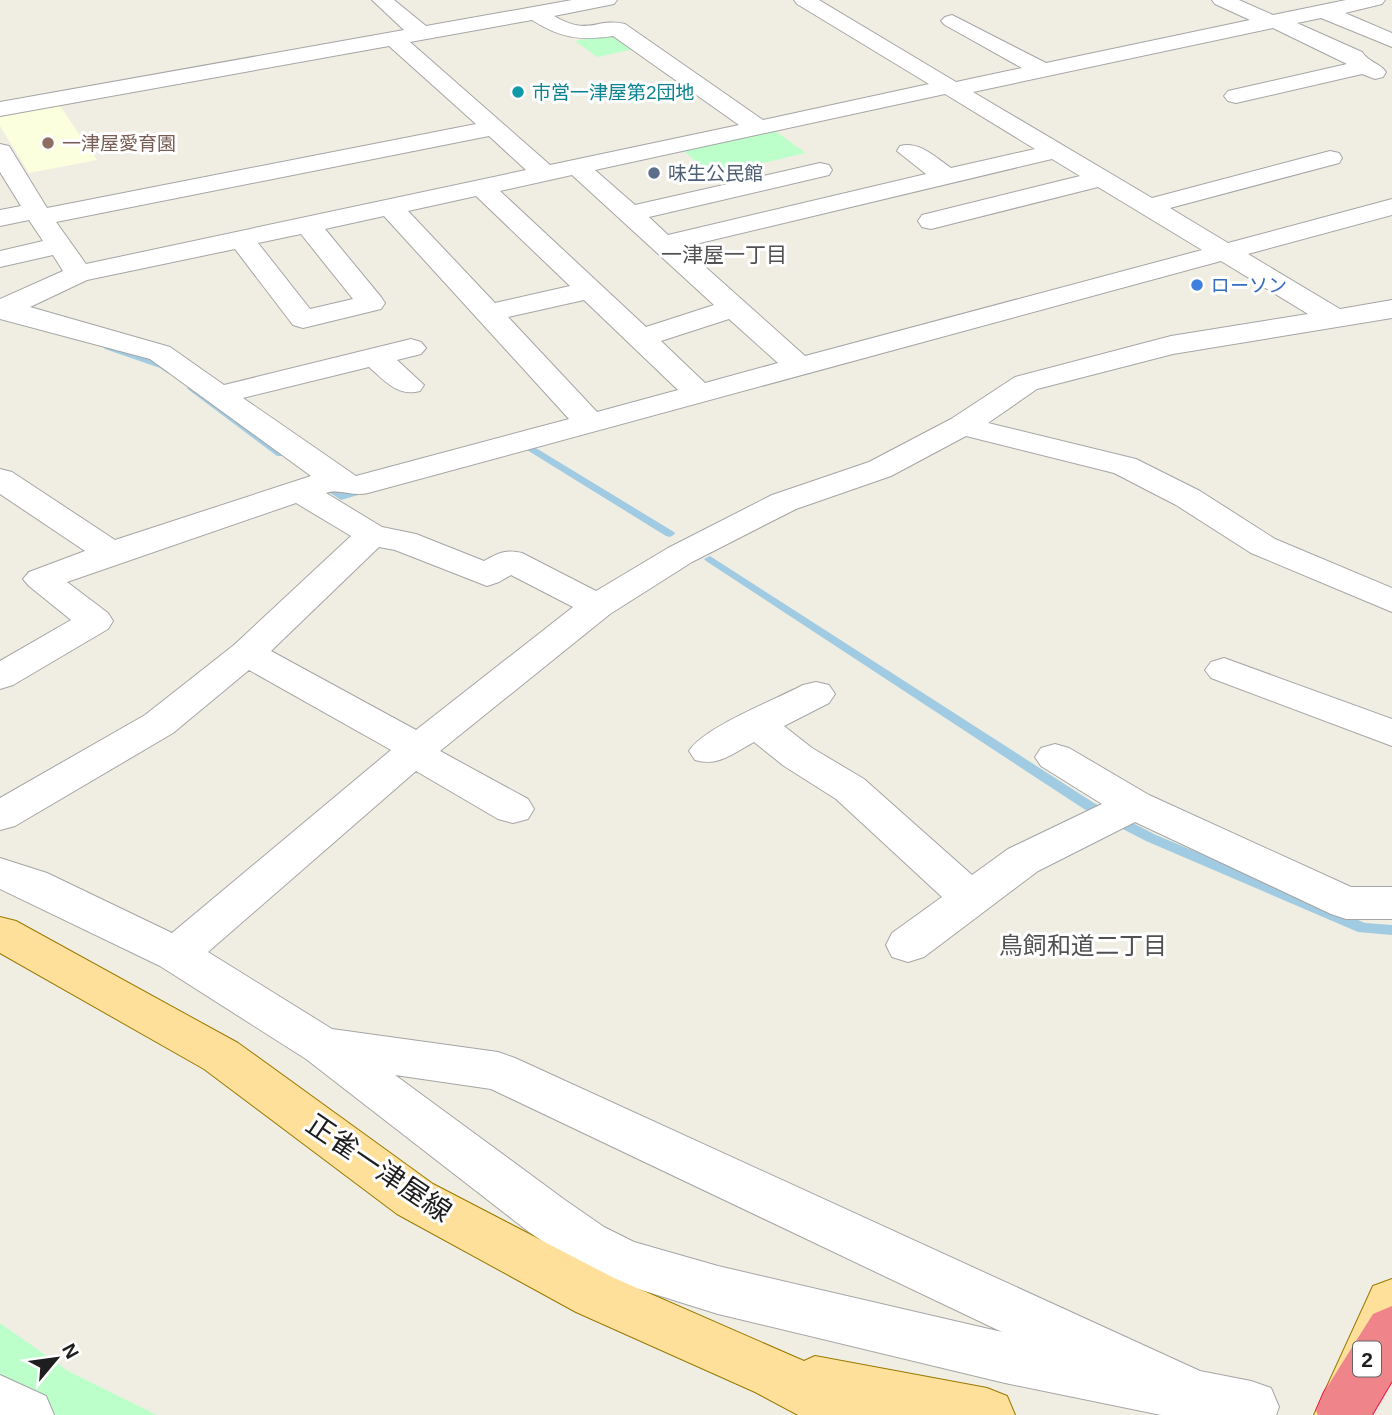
<svg xmlns="http://www.w3.org/2000/svg" width="1392" height="1415" font-family="Helvetica,'Noto Sans JP',sans-serif">
	<rect width="100%" height="100%" fill="#f0eee3"/>
	<path fill="#fbffde" d="M58,103L97,160L29,173L0,126V114Z"/>
	<g fill="#bcffca">
		<path d="M612,33L635,49L597,57L575,41Z"/>
		<path d="M775,131L806,153L711,175L683,150Z"/>
		<path d="M0,1323L68,1371L157,1415H0Z"/>
	</g>
	<g fill="none" stroke-linecap="round" stroke-linejoin="round">
		<g fill="#a0cbe2" fill-rule="evenodd">
			<path d="M108,344L166,364L174,371L169,374L160,368L105,349L103,347Z"/>
			<path d="M192,385L285,452V456H277L189,390L187,388Z"/>
			<path d="M531,445L674,532L675,534L670,537L666,536L527,450L526,448Z"/>
			<path d="M322,480L343,493L368,486L373,489L372,491L341,500L318,485V481Z"/>
			<path d="M710,556L1094,803L1156,835L1365,923L1392,925V935L1358,932L1146,841L1084,809L706,561L704,559Z"/>
		</g>
		<g stroke="#a5a5a5" stroke-width="2">
			<g id="minor">
				<path d="M372,0H394L426,26L572,0H617L614,4L554,16C590,37 595,17 625,24L763,120L929,84L797,4L794,0H819L956,82L1022,68L945,25L941,21L945,17L952,15L1046,63L1250,20L1215,4L1212,0H1239L1273,15L1346,0H1385L1382,4L1345,13L1392,33V47L1321,18L1297,23L1362,52C1368,62 1380,63 1386,72L1383,77L1375,79L1362,74L1236,103L1228,101L1224,96L1228,91L1347,64L1273,28L973,92L1152,198L1330,151L1339,153L1342,158L1339,163L1170,208L1228,243L1392,199V215L1248,254L1340,309L1392,300V318L1173,354L1037,389L988,423L1136,459L1200,491L1275,539L1392,588V612L1251,553L1176,505L1114,473L966,436L891,476L796,509L692,562L610,614L440,751L528,799L534,809L528,819L513,823L498,819L416,771L208,952L332,1029L498,1052L515,1058L1200,1371L1251,1381L1271,1388L1279,1407L1276,1415H1161L1005,1383L718,1314L603,1278L568,1259L529,1232L306,1059L160,966L0,889V858L47,873L172,933L391,750L249,670L173,733L15,826L0,830V798L145,715L234,645L351,536L296,503L67,582L108,613L113,621L108,629L13,685L0,689V661L71,620L29,586L23,579L29,572L85,551L0,494V469L12,472L115,540L311,476L150,359L0,319V299L63,271L53,255L0,267V251L43,241L29,220L0,226V210L21,206L0,172V144L9,146L47,208L476,124L389,46L0,116V102L404,30ZM532,20C560,38 580,41 613,36L739,125L550,165L410,42ZM945,94L1035,149L951,168C936,158 920,141 900,146L897,151L926,174L668,235L649,217L829,175L832,170L829,165L820,163L635,205L595,170ZM489,136L526,170L86,264L56,222ZM1052,159L1080,176L922,215L918,221L922,227L931,229L1098,187L1202,250L805,356L683,247ZM572,175L714,305L646,327L500,191ZM476,196L570,286L495,303L408,211ZM384,216L569,419L356,476L243,398L369,367C385,381 398,397 420,391L424,385L397,360L421,354L426,348L421,342L411,339L224,385L170,347L30,307L87,280L235,249L293,325L303,328L381,309L385,303L381,297L325,229ZM301,234L353,299L310,309L258,243ZM1221,261L1308,314L1171,336L1015,377L951,419L869,462L772,495L668,548L596,591L522,553C506,549 498,553 484,561L416,534L382,527L326,493C340,488 352,497 368,493ZM584,300L678,390L597,412L508,317ZM729,319L778,363L705,383L661,341ZM379,547L395,550L487,586L499,582L511,575L573,607L416,730L271,651ZM395,1075L491,1089L1002,1332L718,1266L634,1242L604,1227L565,1200Z"/>
				<path d="M1224,658L1392,719V746L1211,678L1205,670L1211,662Z"/>
				<path d="M816,682L829,685L835,694L829,703L784,726L812,748L864,779L972,875L1008,849L1102,804L1041,766L1035,757L1041,748L1055,744L1069,748L1149,795L1351,887H1392V919H1346L1331,914L1135,822L1038,871L924,957L908,962L892,957L886,945L892,933L942,897L836,799L784,766L754,742C733,753 719,767 695,760L689,751C704,727 775,700 803,685Z"/>
				<path d="M0,1375L46,1396L54,1415H0Z"/>
			</g>
		</g>
		<g stroke="#997900" stroke-width="2">
			<g id="major">
				<path d="M0,917L16,921L238,1043L433,1184L614,1278L804,1361L815,1356L987,1388L1007,1396L1015,1415H798L755,1392L576,1312L397,1214L204,1069L0,953Z"/>
				<path d="M1392,1279V1365L1370,1415H1314L1373,1286Z"/>
			</g>
		</g>
		<g stroke="#ec1342" stroke-width="2">
			<path id="highway" d="M1392,1306V1381L1372,1415H1318L1316,1411L1324,1392L1373,1314Z"/>
		</g>
		<use href="#minor" fill="#fff" fill-rule="evenodd"/>
		<use href="#major" fill="#ffe09a" fill-rule="evenodd"/>
		<use href="#highway" fill="#ef848a" fill-rule="evenodd"/>
	</g>
	<circle fill="#0f9aa8" stroke="#fff" stroke-width="2.5" cx="518" cy="92" r="7"/>
	<circle fill="#8d6e63" stroke="#fff" stroke-width="2.5" cx="48" cy="143" r="7"/>
	<circle fill="#5c6f8a" stroke="#fff" stroke-width="2.5" cx="654" cy="173" r="7"/>
	<circle fill="#3f7fe0" stroke="#fff" stroke-width="2.5" cx="1197" cy="285" r="7"/>
	<g text-anchor="middle" dominant-baseline="central" stroke-width="6" stroke-linejoin="round" paint-order="stroke">
		<g font-size="19" fill="#0d838f" stroke="#fff" text-anchor="start">
			<text x="532" y="92">市営一津屋第2団地</text>
		</g>
		<g font-size="19" fill="#785e54" stroke="#fff" text-anchor="start">
			<text x="62" y="143">一津屋愛育園</text>
		</g>
		<g font-size="19" fill="#4e5e75" stroke="#fff" text-anchor="start">
			<text x="668" y="173">味生公民館</text>
		</g>
		<g font-size="19" fill="#366cbe" stroke="#fff" text-anchor="start">
			<text x="1211" y="285">ローソン</text>
		</g>
		<g font-size="21" fill="#515151" stroke="#fff">
			<text x="724" y="254">一津屋一丁目</text>
		</g>
		<rect fill="#fff" stroke="#626262" stroke-width="2" x="1353" y="1341.5" width="28" height="35" rx="5"/>
		<g font-size="21" font-weight="bold" fill="#1e1e1e">
			<text x="1367" y="1359">2</text>
		</g>
		<g font-size="24" fill="#515151" stroke="#fff">
			<text x="1083" y="945">鳥飼和道二丁目</text>
		</g>
		<g font-size="28" fill="#1e1e1e" stroke="#fff">
			<text transform="translate(379 1168) rotate(34)">正雀一津屋線</text>
		</g>
	</g>
	<g transform="translate(56 1359) rotate(61)" stroke="#ffffff" stroke-width="5" paint-order="stroke">
	<path d="M0-5L12 26L0 18L-12 26Z" fill="#1e1e1e"/>
	<text y="-10" font-size="19" font-weight="bold" text-anchor="middle" fill="#1e1e1e">N</text>
	</g>
</svg>
